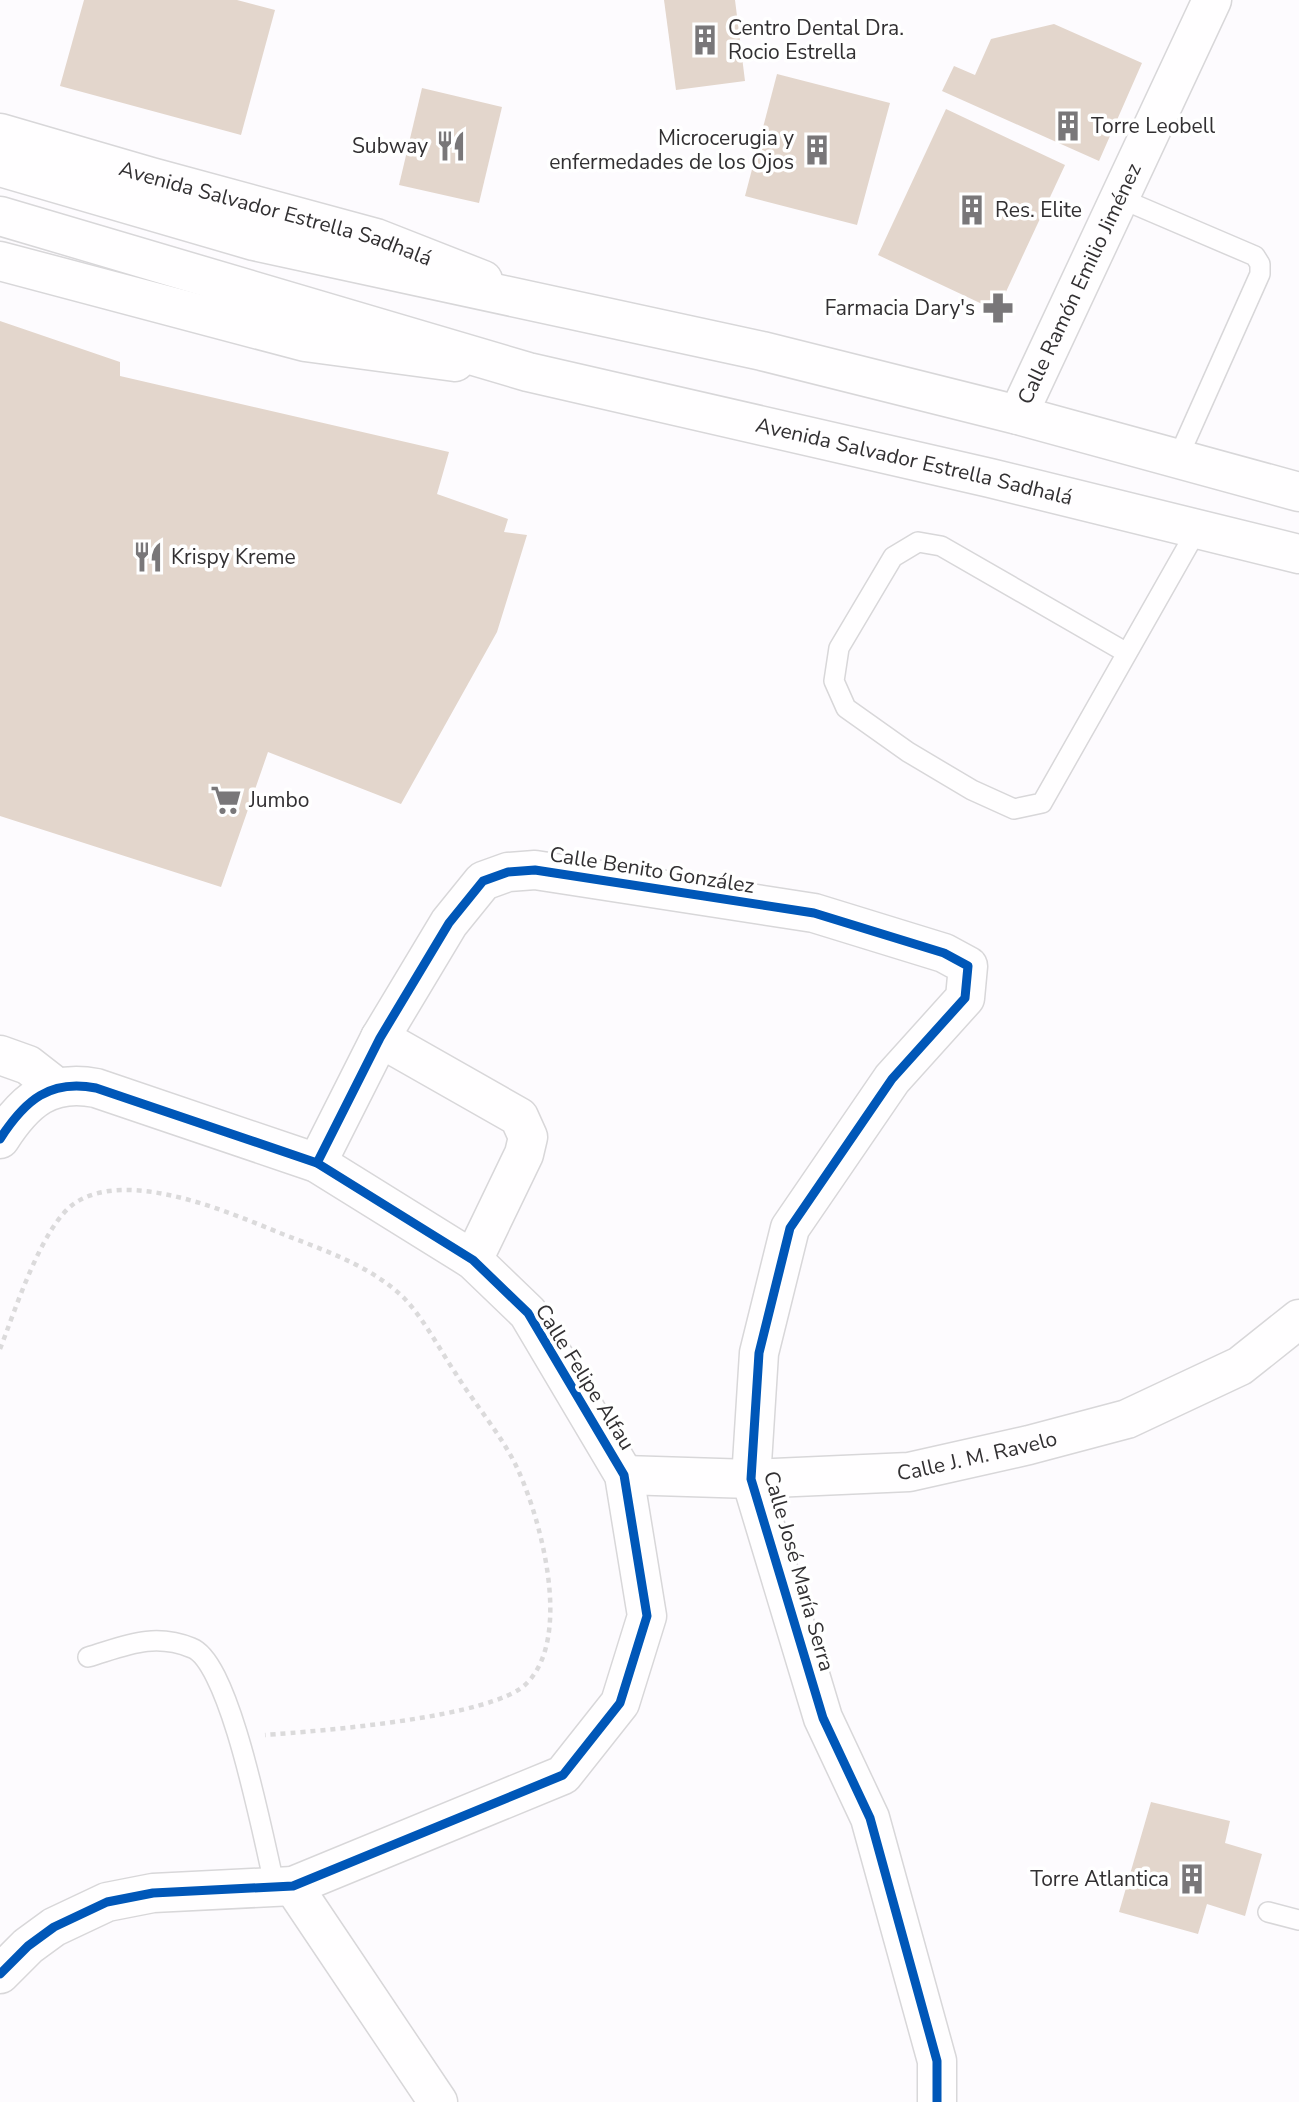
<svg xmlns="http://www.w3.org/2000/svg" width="1299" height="2102" font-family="'Nunito Sans',sans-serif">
	<rect width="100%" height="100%" fill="#fdfbfe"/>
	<g fill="#e3d6cc">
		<path d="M84,0H237L275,10L241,135L60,86Z"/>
		<path d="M664,0H735L745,81L676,90Z"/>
		<path d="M1054,24L1142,63L1099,161L942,91L954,66L975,75L991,39Z"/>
		<path d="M777,74L890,103L857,225L745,196Z"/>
		<path d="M422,88L502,107L479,203L399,185Z"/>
		<path d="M946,109L1065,165L997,311L878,255Z"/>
		<path d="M0,321L120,362V376L449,452L437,494L508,519L504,532L527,535L497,632L401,804L268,752L221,887L0,816Z"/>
		<path d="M1151,1802L1230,1821L1225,1843L1262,1854L1245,1916L1207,1904L1198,1934L1119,1912Z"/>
	</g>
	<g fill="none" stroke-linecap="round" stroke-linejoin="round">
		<g stroke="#d8d7d9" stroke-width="22">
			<g id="service">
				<path d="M1117,197L1255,256L1260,264V274L1177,460"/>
				<path d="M1127,653L941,546L918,542L893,557L839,648L834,681L846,708L908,752L972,790L1014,809L1042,803L1198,528"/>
				<path d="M88,1657C125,1646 153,1632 192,1648C231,1663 264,1843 275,1887"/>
				<path d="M1268,1912L1299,1920"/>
			</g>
		</g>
		<g stroke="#d8d7d9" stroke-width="41">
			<g id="minor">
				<path id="s1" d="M1018,415L1212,0"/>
				<path d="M380,1038L519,1117L528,1137L524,1154L473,1260"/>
				<path d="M0,1055L28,1065L55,1086"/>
				<path d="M0,1139C25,1100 50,1079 96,1088L317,1163L473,1260L528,1313L624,1475L647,1616L620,1703L563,1775L293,1886L153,1893L107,1902L54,1927L28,1946L0,1974"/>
				<path d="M317,1163L380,1038L449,923L483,881L508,872L535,870L814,913L944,953L968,966L965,998L892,1079L790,1228L759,1353L751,1479L823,1718L870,1818L937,2061V2102"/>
				<path id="s2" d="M624,1475L751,1479L909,1472L1029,1445L1127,1419L1240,1366L1299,1319"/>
				<path d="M293,1886L438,2102"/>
			</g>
		</g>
		<g stroke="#d8d7d9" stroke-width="41">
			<g id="primary">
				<path id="s3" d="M0,133L151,177L376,238L483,280"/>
				<path d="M0,261L305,342L455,362"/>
			</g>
		</g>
		<g stroke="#d8d7d9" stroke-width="41">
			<g id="trunk">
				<path d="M0,167L254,241L762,351L1018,415L1299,492"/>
				<path id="s4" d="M0,216L528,372L990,478L1299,554"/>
			</g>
		</g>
		<path stroke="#dbdadb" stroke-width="4.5" stroke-dasharray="5 5" stroke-linecap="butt" d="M0,1349C15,1311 42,1225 75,1203C128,1168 228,1212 280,1233C323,1250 370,1265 404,1298C424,1319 440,1350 456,1374C476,1406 504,1438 519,1472C542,1524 572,1637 527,1683C494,1718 318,1731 265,1735"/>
		<use href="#service" stroke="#fffeff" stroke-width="19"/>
		<use href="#minor" stroke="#fffeff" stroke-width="38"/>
		<use href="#primary" stroke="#fffeff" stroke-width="38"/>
		<use href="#trunk" stroke="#fffeff" stroke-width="38"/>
		<g stroke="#fff" stroke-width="13">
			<g id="cycleway">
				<path d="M0,1139C25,1100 50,1079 96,1088L317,1163L473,1260L528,1313L624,1475L647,1616L620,1703L563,1775L293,1886L153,1893L107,1902L54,1927L28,1946L0,1974"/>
				<path d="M317,1163L380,1038L449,923L483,881L508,872L535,870L814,913L944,953L968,966L965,998L892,1079L790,1228L759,1353L751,1479L823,1718L870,1818L937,2061V2102"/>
			</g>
		</g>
		<use href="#cycleway" stroke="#0057b8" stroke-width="9"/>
	</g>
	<defs>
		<g id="building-bare" transform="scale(2.415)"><path d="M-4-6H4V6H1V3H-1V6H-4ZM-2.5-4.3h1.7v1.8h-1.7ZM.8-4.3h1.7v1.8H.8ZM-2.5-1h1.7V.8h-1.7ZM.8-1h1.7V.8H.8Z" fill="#797779" stroke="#fff" stroke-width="2.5" paint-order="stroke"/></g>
		<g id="restaurant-bare" transform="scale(2.415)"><path d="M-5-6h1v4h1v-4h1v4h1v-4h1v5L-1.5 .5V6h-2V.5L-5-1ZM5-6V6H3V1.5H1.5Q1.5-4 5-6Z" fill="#797779" stroke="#fff" stroke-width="2.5" paint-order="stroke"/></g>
		<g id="pharmacy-bare" transform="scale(2.415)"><path d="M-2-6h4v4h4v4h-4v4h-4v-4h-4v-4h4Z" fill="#797779" stroke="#fff" stroke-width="2.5" paint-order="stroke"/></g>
		<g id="supermarket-bare" transform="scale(2.415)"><path d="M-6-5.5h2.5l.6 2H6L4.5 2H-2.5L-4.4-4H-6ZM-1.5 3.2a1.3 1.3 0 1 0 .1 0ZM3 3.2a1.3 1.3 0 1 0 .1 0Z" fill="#797779" stroke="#fff" stroke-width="2.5" paint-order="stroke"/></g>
	</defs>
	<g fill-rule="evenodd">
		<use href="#building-bare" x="705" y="40"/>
		<use href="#building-bare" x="1068" y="126"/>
		<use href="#restaurant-bare" x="451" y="146"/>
		<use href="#building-bare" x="817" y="150"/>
		<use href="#building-bare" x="972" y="210"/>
		<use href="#pharmacy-bare" x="998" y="308"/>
		<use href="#restaurant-bare" x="148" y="557"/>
		<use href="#supermarket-bare" x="226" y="800"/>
		<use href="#building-bare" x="1192" y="1879"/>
	</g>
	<g text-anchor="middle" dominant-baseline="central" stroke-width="7" stroke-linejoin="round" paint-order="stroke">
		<g font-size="21" fill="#323032" stroke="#fff" text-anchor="start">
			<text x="728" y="28">Centro Dental Dra.<tspan x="728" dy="24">Rocio Estrella</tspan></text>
			<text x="1091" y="126">Torre Leobell</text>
			<text x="794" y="138" text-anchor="end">Microcerugia y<tspan x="794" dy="24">enfermedades de los Ojos</tspan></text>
			<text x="428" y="146" text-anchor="end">Subway</text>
			<text x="995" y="210">Res. Elite</text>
			<text x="975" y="308" text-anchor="end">Farmacia Dary's</text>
			<text x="171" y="557">Krispy Kreme</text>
			<text x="249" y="800">Jumbo</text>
			<text x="1169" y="1879" text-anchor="end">Torre Atlantica</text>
		</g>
		<g font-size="21" fill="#323032" stroke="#fff">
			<text stroke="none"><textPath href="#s3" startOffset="287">Avenida Salvador Estrella Sadhalá</textPath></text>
			<text stroke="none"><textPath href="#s1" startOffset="145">Calle Ramón Emilio Jiménez</textPath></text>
			<text stroke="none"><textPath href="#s4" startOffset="947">Avenida Salvador Estrella Sadhalá</textPath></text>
			<text transform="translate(652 870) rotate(9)">Calle Benito González</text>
			<text transform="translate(585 1377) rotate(58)">Calle Felipe Alfau</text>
			<text stroke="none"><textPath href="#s2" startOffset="355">Calle J. M. Ravelo</textPath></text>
			<text transform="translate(799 1571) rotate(74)">Calle José María Serra</text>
		</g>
	</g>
</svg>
